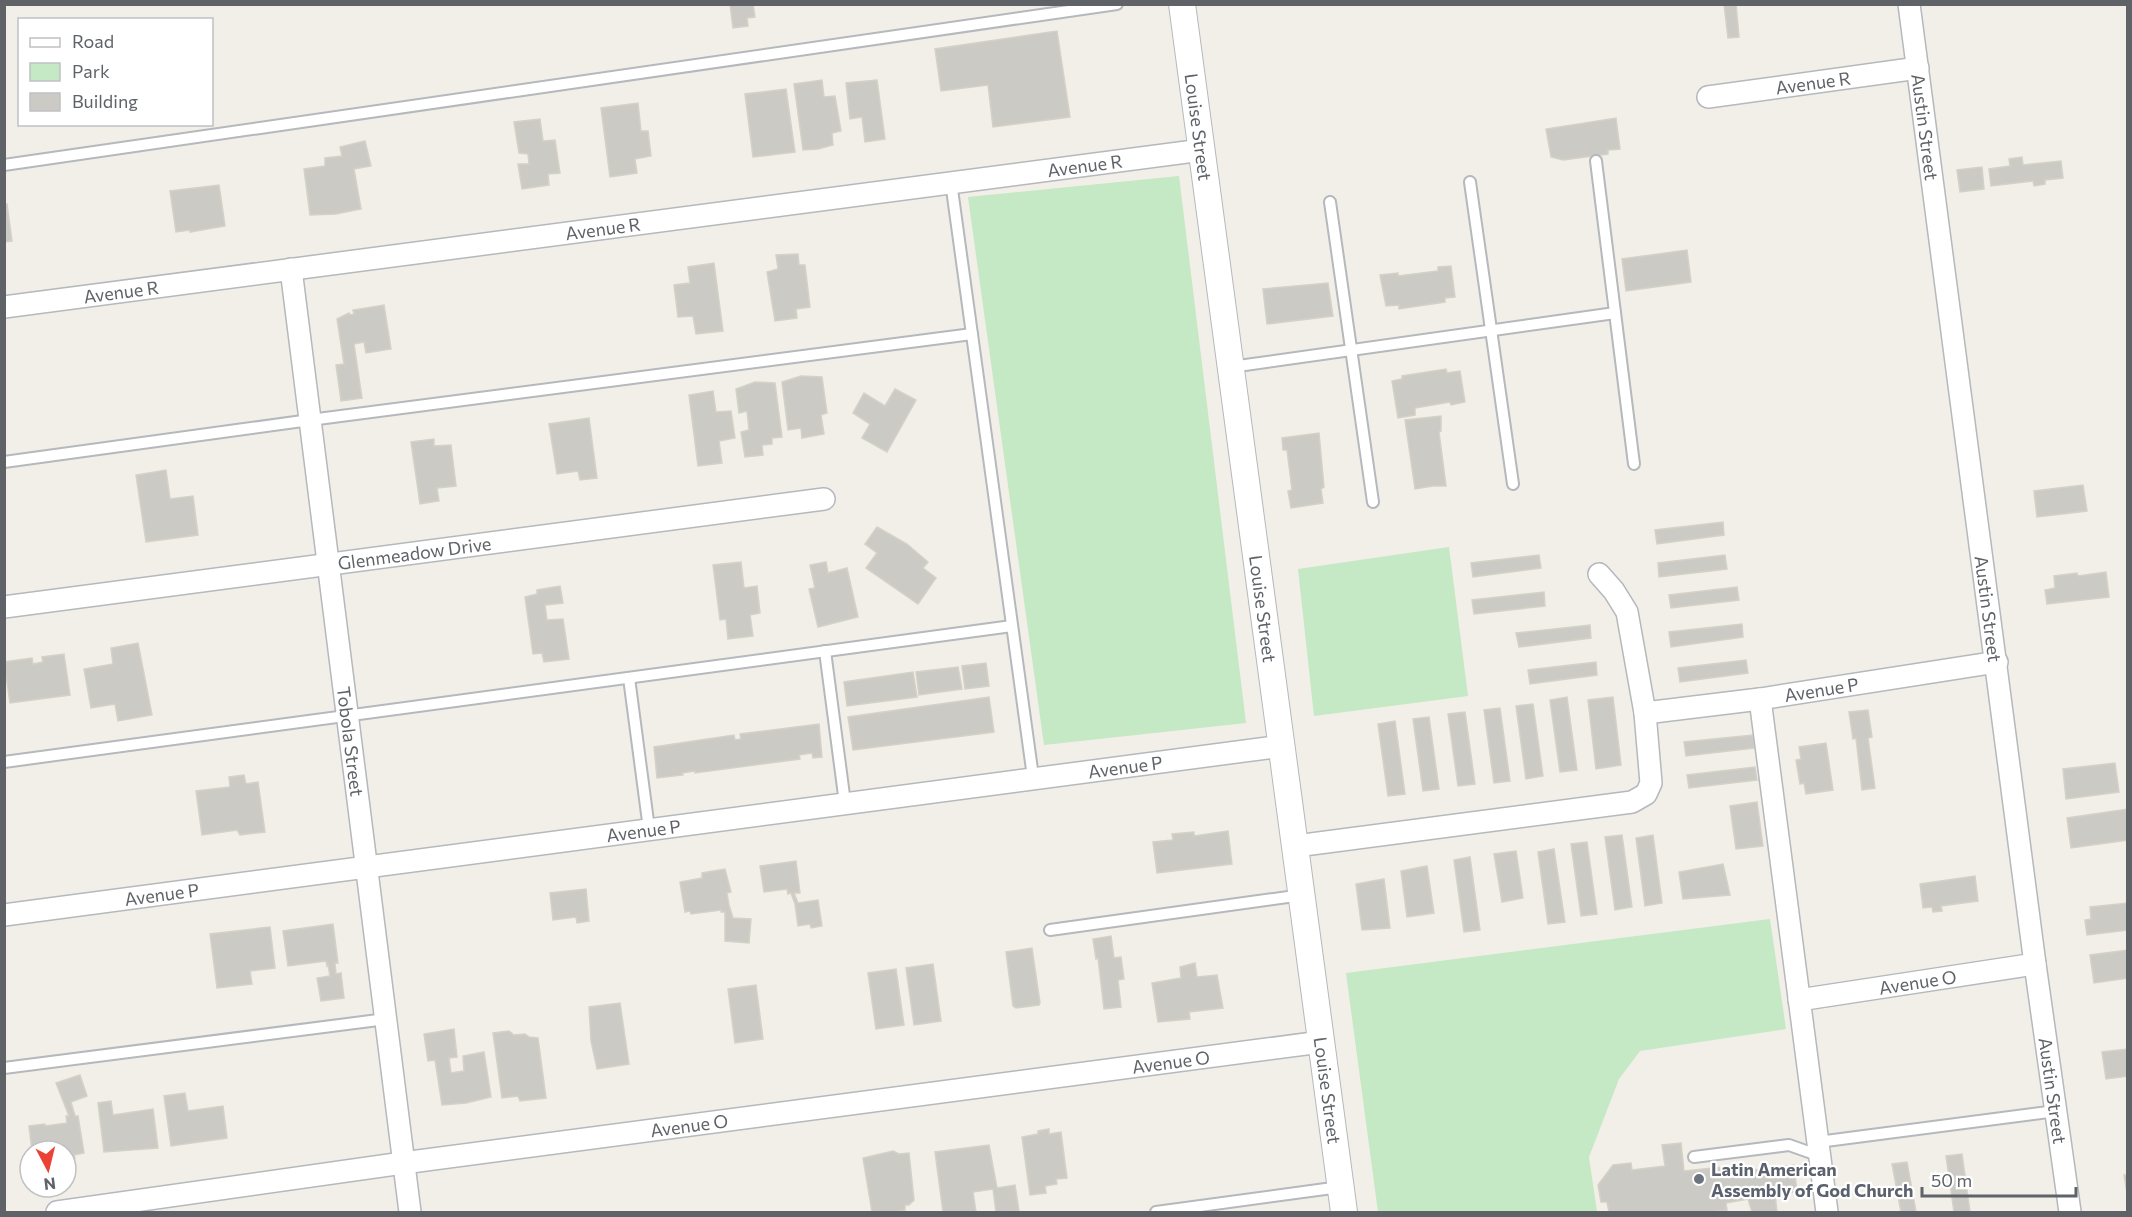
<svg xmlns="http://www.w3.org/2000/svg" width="2132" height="1217" font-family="Commissioner,sans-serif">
	<rect width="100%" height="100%" fill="#f1efe8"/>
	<g fill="#c5e8c5">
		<path d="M1179,176L1246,723L1044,745L968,197Z"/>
		<path d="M1449,547L1468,696L1314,716L1298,569Z"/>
		<path d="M1770,919L1786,1029L1640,1051L1619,1079L1589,1157L1597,1212H1378L1346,973Z"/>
	</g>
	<g fill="#cccac5" stroke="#d6d1c6" stroke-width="1.5">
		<path d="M730,4H753L755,17L747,18L748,26L733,28Z"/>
		<path d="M1724,4H1736L1739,37L1728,38Z"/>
		<path d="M1057,31L1070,117L993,127L988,85L941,91L935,49Z"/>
		<path d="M822,80L824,97L835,96L841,131L832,133L833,145L818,149L803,150L794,84Z"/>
		<path d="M877,80L885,139L865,142L862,117L850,119L846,83Z"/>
		<path d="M786,89L795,152L753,157L745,94Z"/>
		<path d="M638,103L641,131H648L651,156L635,159L637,173L610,177L601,108Z"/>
		<path d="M1616,118L1620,149L1608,150V154L1563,160L1551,157L1546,129Z"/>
		<path d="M540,119L543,141L555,140L560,173L548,174L549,185L522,189L518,164H529L528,154L519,153L514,122Z"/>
		<path d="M365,141L371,166L354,169L361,209L336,214L310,215L304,169L325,166V158L342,156L340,147Z"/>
		<path d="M2022,157L2023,165L2061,161L2063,178L2045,180V184L2034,186L2033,181L1991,186L1989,169L2010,166L2009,159Z"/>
		<path d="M1982,167L1984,189L1960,192L1957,170Z"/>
		<path d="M219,185L225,226L190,232V230L176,232L170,191Z"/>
		<path d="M7,204L12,241L4,242V205Z"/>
		<path d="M1687,250L1691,282L1626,291L1622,259Z"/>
		<path d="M798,254L799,265H805L810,307L796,309L797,318L775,321L767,272L778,269L776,255Z"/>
		<path d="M714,263L723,331L696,334L693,316L678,317L674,285L690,283L688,267Z"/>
		<path d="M1451,266L1455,297L1445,298V302L1399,309V305L1386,306L1380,275L1398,273V276L1438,271V267Z"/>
		<path d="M1328,283L1333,316L1267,324L1263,289Z"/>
		<path d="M384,305L391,349L366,353L364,342L354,344L362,398L341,401L336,365L344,364L337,319L349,313L350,315L354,314L353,310Z"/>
		<path d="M1446,369L1447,373L1460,371L1465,402L1451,405L1450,402L1415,408V415L1398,418L1392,381L1402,379V376Z"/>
		<path d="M801,376L822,377L827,413L821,415L824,434L802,438L801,428L788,430L782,382Z"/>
		<path d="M755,382L775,383L782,437L772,438V444L762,445L763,455L745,457L741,432L749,430L747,411L739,413L736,389Z"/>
		<path d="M895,389L916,400L887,452L862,438L870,424L853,413L864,393L885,406Z"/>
		<path d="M713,391L716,412L731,411L735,438L719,441L722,463L698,466L689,395Z"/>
		<path d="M1441,416V431L1439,432L1446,486H1433L1415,489L1405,420Z"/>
		<path d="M589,418L597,478L580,480L578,471L557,474L549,424Z"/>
		<path d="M1319,433L1324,487L1321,489L1323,503L1291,508L1288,491L1292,490L1287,450H1283L1282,438Z"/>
		<path d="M434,439V446L451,445L456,486L437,488L439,501L420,504L411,442Z"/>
		<path d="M166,470L170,499L193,496L198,535L146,542L136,475Z"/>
		<path d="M2083,485L2087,511L2037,517L2034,491Z"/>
		<path d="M1723,522L1724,535L1657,544L1655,530Z"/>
		<path d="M877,527L907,544L928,562L923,568L936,578L918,604L866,568L877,553L865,544Z"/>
		<path d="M1539,555L1541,568L1473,577L1471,563Z"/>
		<path d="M1725,555L1727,569L1659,577L1658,563Z"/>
		<path d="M741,562L744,588L757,586L760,613L750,615L753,636L728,639L726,619L720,620L713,565Z"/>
		<path d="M826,562L828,573L847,568L858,617L818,627L809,589L815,588L810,565Z"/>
		<path d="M2106,572L2109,597L2047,604L2045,590L2055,588L2054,576L2077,573L2078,576Z"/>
		<path d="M560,586L563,603L545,605L547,620L563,619L569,659L544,662L542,653L533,654L525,597L537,594V590Z"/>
		<path d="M1737,587L1739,600L1671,608L1669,595Z"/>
		<path d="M1544,592L1545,606L1474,614L1472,600Z"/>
		<path d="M1742,624L1743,637L1671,647L1669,632Z"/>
		<path d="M1590,625L1591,638L1519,647L1516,633Z"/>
		<path d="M138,643L152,715L118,721L115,704L91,708L84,669L113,664L111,648Z"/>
		<path d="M64,654L70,695L10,703L4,662L32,658L33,664L43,662L42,657Z"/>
		<path d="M1746,660L1748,673L1680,682L1678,668Z"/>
		<path d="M1596,662L1597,675L1530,684L1528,670Z"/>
		<path d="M986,663L989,686L965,689L962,666Z"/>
		<path d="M958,667L962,689L919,695L916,672Z"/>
		<path d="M913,672L917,697L847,706L844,682Z"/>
		<path d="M989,697L994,732L853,750L848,717Z"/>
		<path d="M1567,697L1577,770L1560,772L1550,700Z"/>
		<path d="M1613,697L1621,765L1596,769L1588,700Z"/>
		<path d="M1533,704L1543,776L1526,779L1516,706Z"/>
		<path d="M1500,708L1510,781L1494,783L1484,710Z"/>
		<path d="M1868,710L1872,737L1868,738L1875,788L1862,790L1856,738L1853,739L1849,712Z"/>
		<path d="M1465,712L1475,784L1458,786L1448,714Z"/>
		<path d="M1429,717L1439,789L1423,791L1413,719Z"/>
		<path d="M1395,721L1405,794L1388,796L1378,724Z"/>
		<path d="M819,724L822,757L813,758L812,753L799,755L800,759L695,773V771L682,773L683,775L657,778L654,747L734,735L735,740L741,739L740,734Z"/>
		<path d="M1753,735L1754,748L1686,756L1684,742Z"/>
		<path d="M1826,743L1833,790L1806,794L1804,783L1800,784L1796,760L1801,759L1799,747Z"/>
		<path d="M2115,763L2119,792L2066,799L2063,769Z"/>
		<path d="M1755,767L1757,780L1689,788L1687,775Z"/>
		<path d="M244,775L246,784L258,782L265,832L240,835L237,830L202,835L196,791L230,787L229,777Z"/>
		<path d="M1757,802L1763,846L1736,849L1730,806Z"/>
		<path d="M2128,809V840L2071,848L2067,818Z"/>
		<path d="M1228,831L1232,864L1157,873L1153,842L1173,840L1172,834L1194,832V836Z"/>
		<path d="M1622,835L1632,907L1615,910L1605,837Z"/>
		<path d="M1653,835L1662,903L1645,906L1636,838Z"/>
		<path d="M1587,842L1597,914L1581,916L1571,844Z"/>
		<path d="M1554,849L1565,922L1548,924L1538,852Z"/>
		<path d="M1516,851L1523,898L1502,902L1494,854Z"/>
		<path d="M1470,857L1480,930L1464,932L1454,860Z"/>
		<path d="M796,861L800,893H794L798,903L818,900L822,926L811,928L810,924L798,926L795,904L791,893L788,894L787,889L764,892L760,866Z"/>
		<path d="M1723,864L1730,895L1683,899L1679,872Z"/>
		<path d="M1427,866L1434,913L1407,917L1401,871Z"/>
		<path d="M725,869L731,892L727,893L729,905L733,918L751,919L749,943L725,941V912H721V910L691,914L690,911L685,912L680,882L702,878V873Z"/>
		<path d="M1975,876L1978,901L1941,906L1942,911L1933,912L1932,907L1923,908L1920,884Z"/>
		<path d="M1384,879L1390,928L1362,930L1356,884Z"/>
		<path d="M586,889L589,921L577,923L576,917L553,920L550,893Z"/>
		<path d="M2128,903V930L2087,935L2085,920L2091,919L2090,907Z"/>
		<path d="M333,924L338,963H335L336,974L341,973L344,998L321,1001L317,978L330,976L328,965L327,966L326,961L288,966L283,931Z"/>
		<path d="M270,927L275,968L250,971L252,984L217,988L210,934Z"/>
		<path d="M1111,936L1114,958L1121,957L1124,979L1118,980L1121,1007L1104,1009L1098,958L1096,959L1093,939Z"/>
		<path d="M1032,948L1040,1003L1039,1005L1016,1008L1013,1006L1006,952Z"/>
		<path d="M2128,950V978L2094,983L2090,955Z"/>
		<path d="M1195,963L1197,977L1217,975L1223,1008L1189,1012L1190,1019L1158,1022L1152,983L1181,978L1180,967Z"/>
		<path d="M933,964L941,1021L914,1025L906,968Z"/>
		<path d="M896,969L904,1025L876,1029L868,973Z"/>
		<path d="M756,985L763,1039L735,1043L728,989Z"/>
		<path d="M620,1003L629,1064L597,1069L591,1041L589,1007Z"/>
		<path d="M454,1029L457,1057L449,1058L451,1073L464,1071L463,1056L484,1052L491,1097L466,1103L442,1105L435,1060L428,1061L424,1034Z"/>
		<path d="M509,1031L514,1035L525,1034L529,1037L538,1038L546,1098L520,1101L518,1096L502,1098L493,1033Z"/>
		<path d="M2128,1049V1076L2106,1079L2102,1052Z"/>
		<path d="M80,1075L87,1096L71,1102L75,1116H78L84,1153L74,1155L75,1158L66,1159V1151H32L29,1126L45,1124V1126L67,1123L66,1116H69L56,1083Z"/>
		<path d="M185,1093L188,1111L223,1106L227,1138L171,1146L164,1096Z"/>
		<path d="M111,1101L113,1115L153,1109L158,1148L104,1152L98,1103Z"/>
		<path d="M1049,1129V1134L1061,1132L1067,1178L1056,1179L1057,1184L1045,1186L1046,1193L1030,1195L1022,1137L1038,1134V1131Z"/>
		<path d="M1681,1143L1684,1171L1722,1167L1723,1174L1794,1165L1797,1192L1775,1194L1777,1212H1752L1748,1199L1726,1203L1727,1210L1711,1212H1609L1607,1202H1601L1598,1185L1613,1165L1631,1163L1632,1170L1665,1166L1662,1145Z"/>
		<path d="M989,1145L997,1188L1015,1185L1019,1211L996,1212L993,1189L973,1192L976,1212H943L935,1152Z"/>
		<path d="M893,1151L899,1154L909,1153L914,1200L909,1205H905V1210L894,1212H872L863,1158Z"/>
		<path d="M1962,1154L1970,1212H1954L1946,1156Z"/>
		<path d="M1907,1162L1916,1212H1901L1892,1164Z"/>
		<path d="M2124,1175H2128V1199Z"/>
	</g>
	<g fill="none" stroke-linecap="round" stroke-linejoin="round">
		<g stroke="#b5b8bc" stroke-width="14">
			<g id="service">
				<path d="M1596,161L1634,464"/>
				<path d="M4,165L1117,4"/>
				<path d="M951,182L1033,777"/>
				<path d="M1470,182L1513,484"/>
				<path d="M1330,202L1373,502"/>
				<path d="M1231,367L1615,313"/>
				<path d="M4,462L310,420L972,334"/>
				<path d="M825,651L845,803"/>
				<path d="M629,678L649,829"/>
				<path d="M4,762L1012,626"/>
				<path d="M1050,930L1302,895"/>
				<path d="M4,1068L386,1019"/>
				<path d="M1818,1142L2056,1111"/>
				<path d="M1694,1157L1789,1145L1820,1156"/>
				<path d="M1156,1212L1340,1187"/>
			</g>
		</g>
		<g stroke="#b5b8bc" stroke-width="24">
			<g id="minor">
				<path id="s1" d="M1909,4L2035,964L2070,1212"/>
				<path id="s2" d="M1708,97L1918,68"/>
				<path id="s3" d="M291,269L410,1212"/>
				<path id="s4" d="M4,307L1202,150"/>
				<path id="s5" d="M4,607L824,499"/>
				<path d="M1760,699L1827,1212"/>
				<path id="s6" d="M1645,713L1760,699L1997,662"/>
				<path d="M1296,846L1632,802L1646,794L1651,783L1645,713L1627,612L1614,591L1599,574"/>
				<path id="s7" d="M4,915L1282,746"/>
				<path id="s8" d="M1799,1000L2035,964"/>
				<path id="s9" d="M57,1212L403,1163L1321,1042"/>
			</g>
		</g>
		<g stroke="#b5b8bc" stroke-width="28">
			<g id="tertiary">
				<path id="s10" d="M1182,4L1344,1212"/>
			</g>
		</g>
		<use href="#service" stroke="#fff" stroke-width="10"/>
		<use href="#minor" stroke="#fff" stroke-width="21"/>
		<use href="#tertiary" stroke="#fff" stroke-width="26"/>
	</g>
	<circle fill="#6b7280" stroke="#fff" stroke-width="2" cx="1699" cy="1179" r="6"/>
	<g text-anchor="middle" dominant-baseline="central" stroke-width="4.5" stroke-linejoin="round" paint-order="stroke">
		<g font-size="18" fill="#5f6368" stroke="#fff">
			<text stroke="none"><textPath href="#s2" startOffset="106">Avenue R</textPath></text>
			<text stroke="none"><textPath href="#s10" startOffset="124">Louise Street</textPath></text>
			<text stroke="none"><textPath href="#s1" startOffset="124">Austin Street</textPath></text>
			<text stroke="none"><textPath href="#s4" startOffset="1090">Avenue R</textPath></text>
			<text stroke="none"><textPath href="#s4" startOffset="604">Avenue R</textPath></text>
			<text stroke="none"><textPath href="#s4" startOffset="118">Avenue R</textPath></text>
			<text stroke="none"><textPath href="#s5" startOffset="414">Glenmeadow Drive</textPath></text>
			<text stroke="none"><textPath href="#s10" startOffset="610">Louise Street</textPath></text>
			<text stroke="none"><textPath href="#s1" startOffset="610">Austin Street</textPath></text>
			<text stroke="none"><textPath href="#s6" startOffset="178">Avenue P</textPath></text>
			<text stroke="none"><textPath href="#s3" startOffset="476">Tobola Street</textPath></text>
			<text stroke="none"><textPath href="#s7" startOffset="1131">Avenue P</textPath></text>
			<text stroke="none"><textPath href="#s7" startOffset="645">Avenue P</textPath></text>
			<text stroke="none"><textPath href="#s7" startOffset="159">Avenue P</textPath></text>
			<text stroke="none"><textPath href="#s8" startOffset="120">Avenue O</textPath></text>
			<text stroke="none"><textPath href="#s9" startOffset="1124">Avenue O</textPath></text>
			<text stroke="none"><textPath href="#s10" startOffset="1096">Louise Street</textPath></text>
			<text stroke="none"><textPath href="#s1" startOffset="1096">Austin Street</textPath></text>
			<text stroke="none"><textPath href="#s9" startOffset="638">Avenue O</textPath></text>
		</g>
		<g font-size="18" font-weight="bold" fill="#5b616d" stroke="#fff" text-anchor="start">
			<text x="1711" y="1169">Latin American<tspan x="1711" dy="21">Assembly of God Church</tspan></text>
		</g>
	</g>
	<rect width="2132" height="1217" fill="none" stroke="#5f6368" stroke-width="12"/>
	<rect x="18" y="18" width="195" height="108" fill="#ffffff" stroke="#bfc1c3" stroke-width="1.5"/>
	<rect x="30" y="38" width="30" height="9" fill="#ffffff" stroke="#bfc1c3" stroke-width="1.5"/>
	<text x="72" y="48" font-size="18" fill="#5f6368">Road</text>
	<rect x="30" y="63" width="30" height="18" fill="#c5e8c5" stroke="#bfc1c3" stroke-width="1.5"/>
	<text x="72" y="78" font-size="18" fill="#5f6368">Park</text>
	<rect x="30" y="93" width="30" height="18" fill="#cccac5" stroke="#bfc1c3" stroke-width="1.5"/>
	<text x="72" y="108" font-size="18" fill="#5f6368">Building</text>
	<g transform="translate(48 1169) rotate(173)"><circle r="28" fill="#ffffff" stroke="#bfc1c3" stroke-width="1.5"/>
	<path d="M0-4.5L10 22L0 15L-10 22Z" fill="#ea4335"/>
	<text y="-9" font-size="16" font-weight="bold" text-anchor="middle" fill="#5f6368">N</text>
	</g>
	<path d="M1922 1187v9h154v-9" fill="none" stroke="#5f6368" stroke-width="3"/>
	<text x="1931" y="1187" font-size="18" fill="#5f6368" stroke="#ffffff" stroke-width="4.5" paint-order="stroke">50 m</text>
</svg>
